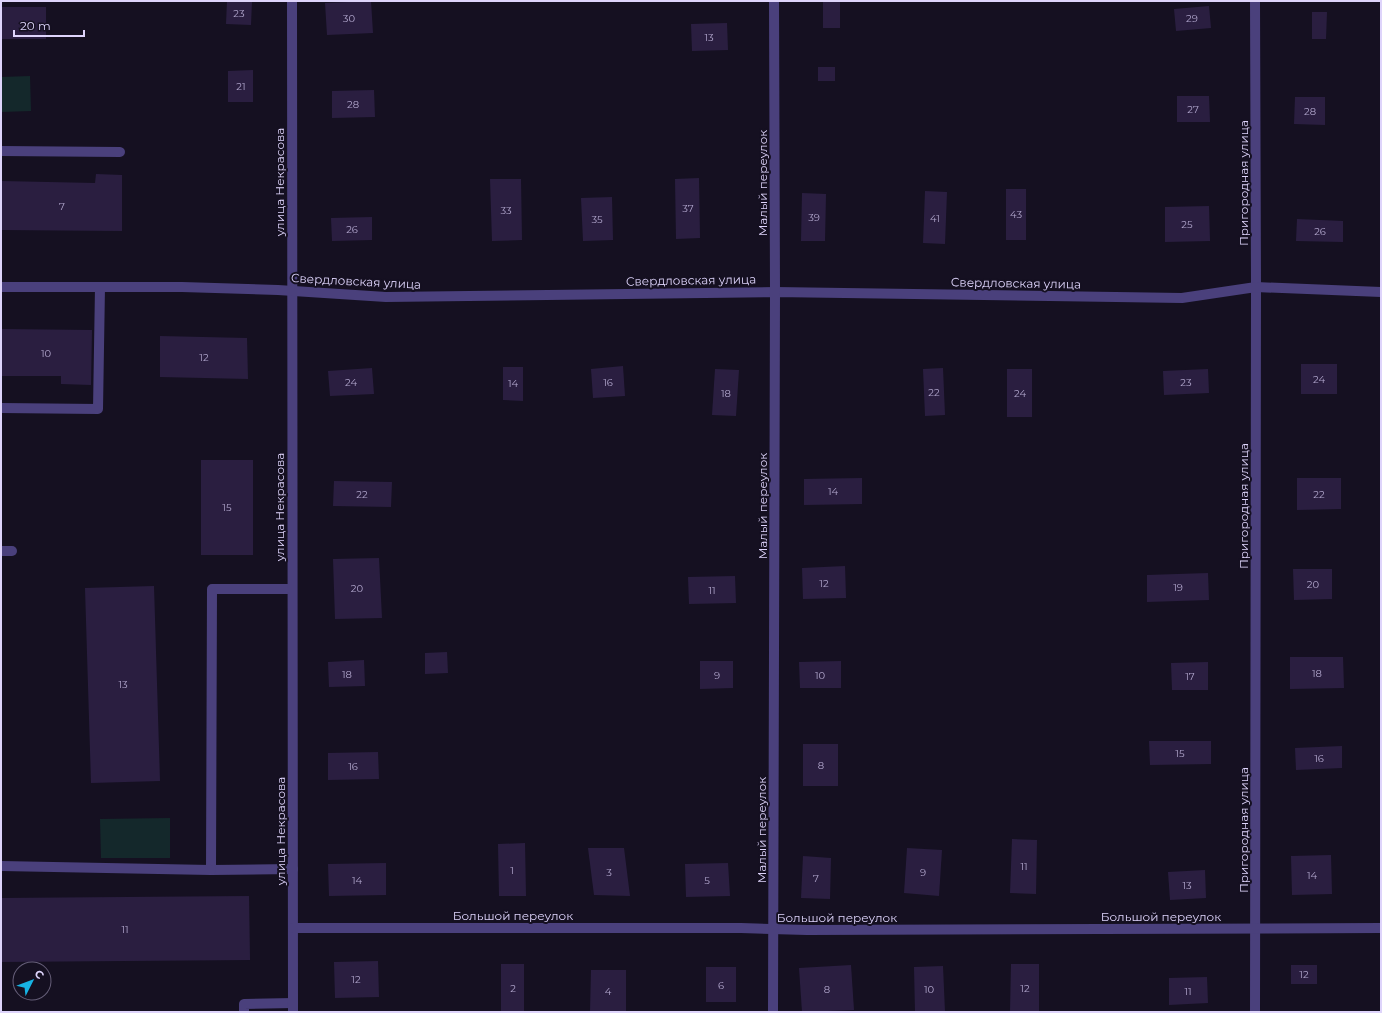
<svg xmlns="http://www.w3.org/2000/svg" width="1382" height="1013" font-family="Montserrat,sans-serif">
	<rect width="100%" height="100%" fill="#151021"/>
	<g fill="#14282b">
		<path d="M30,76L31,111L1,112V77Z"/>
		<path d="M170,818V858H101L100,819Z"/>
	</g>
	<g fill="#2a1e40">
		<path d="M227,1H252L251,25L226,24Z"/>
		<path d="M371,1L373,33L327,35L325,3Z"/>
		<rect x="823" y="1" width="17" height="27"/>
		<path d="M1209,6L1211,28L1176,31L1174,9Z"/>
		<rect x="1" y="7" width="45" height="32"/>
		<path d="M1312,12H1327L1326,39H1312Z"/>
		<path d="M727,23L728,50L692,51L691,24Z"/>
		<rect x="818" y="67" width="17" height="14"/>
		<path d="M253,70V102H228V71Z"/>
		<path d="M374,90L375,117L332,118V91Z"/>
		<path d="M1177,96H1209L1210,122H1177Z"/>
		<path d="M1295,97H1325V125L1294,124Z"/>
		<path d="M96,174L122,175V231L1,230V181L95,183Z"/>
		<path d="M699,178L700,238L676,239L675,179Z"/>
		<path d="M490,179H521L522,240L492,241Z"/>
		<rect x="1006" y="189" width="20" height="51"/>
		<path d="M925,191L947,192L945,244L923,243Z"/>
		<path d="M802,193L826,194L825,241H801Z"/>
		<path d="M612,197L613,240L583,241L581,198Z"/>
		<path d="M1209,206L1210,241L1165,242V207Z"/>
		<path d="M372,217V240L332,241L331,218Z"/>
		<path d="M1297,219L1343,221V242L1296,241Z"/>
		<path d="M1,329L92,330L91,385L61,384V376H1Z"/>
		<path d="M160,336L247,338L248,379L160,377Z"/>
		<rect x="1301" y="364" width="36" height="30"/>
		<path d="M623,366L625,396L593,398L591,369Z"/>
		<path d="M503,367H523V401L503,400Z"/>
		<path d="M372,368L374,394L330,396L328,371Z"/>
		<path d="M943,368L945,415L925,416L923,369Z"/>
		<path d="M715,369L739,370L736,416L712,415Z"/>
		<rect x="1007" y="369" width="25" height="48"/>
		<path d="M1208,369L1209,393L1164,395L1163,371Z"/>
		<rect x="201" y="460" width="52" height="95"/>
		<path d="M862,478V504L804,505V479Z"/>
		<path d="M1297,478H1341V509L1297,510Z"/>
		<path d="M334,481L392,482L391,507L333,506Z"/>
		<path d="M379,558L382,618L335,619L333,559Z"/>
		<path d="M845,566L846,598L803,599L802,568Z"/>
		<path d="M1293,569H1332V599L1294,600Z"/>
		<path d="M1208,573L1209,600L1147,602V575Z"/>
		<path d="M735,576L736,603L689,604L688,577Z"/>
		<path d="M154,586L160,781L91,783L85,588Z"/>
		<path d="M447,652L448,673L425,674V653Z"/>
		<path d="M1290,657H1343L1344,688L1290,689Z"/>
		<path d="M364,660L365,686L329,687L328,662Z"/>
		<path d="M700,661H733V688L700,689Z"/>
		<path d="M841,661V688H800L799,662Z"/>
		<path d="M1208,662V690H1172L1171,663Z"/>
		<path d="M1149,741H1211V764L1150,765Z"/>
		<rect x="803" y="744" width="35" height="42"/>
		<path d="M1342,746V768L1296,770L1295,748Z"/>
		<path d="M378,752L379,779L328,780V753Z"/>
		<path d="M1012,839L1037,840L1036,894L1010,893Z"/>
		<path d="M525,843L526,896H499L498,844Z"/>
		<path d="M588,848H624L630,896L594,895Z"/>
		<path d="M907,848L942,850L939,896L904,893Z"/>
		<path d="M1331,855L1332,894L1292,895L1291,856Z"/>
		<path d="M803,856L831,858L830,899L801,898Z"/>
		<path d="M386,863V895L329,896L328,864Z"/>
		<path d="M728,863L730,896L686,897L685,864Z"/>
		<path d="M1205,870L1206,898L1170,900L1168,872Z"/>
		<path d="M249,896L250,960L1,962V898Z"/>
		<path d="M378,961L379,997L335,998L334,962Z"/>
		<rect x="501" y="964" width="23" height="48"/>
		<path d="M1011,964H1039V1012H1010Z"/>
		<path d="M851,965L854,1010L802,1012L799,968Z"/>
		<rect x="1291" y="965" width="26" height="19"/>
		<path d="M943,966L945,1012H915L914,967Z"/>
		<rect x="706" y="967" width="30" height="35"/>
		<path d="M591,970H626V1012H590Z"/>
		<path d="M1207,977L1208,1003L1169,1005V978Z"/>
	</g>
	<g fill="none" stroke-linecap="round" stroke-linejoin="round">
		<g stroke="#4a407c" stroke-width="10">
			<path d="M1,151L120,152"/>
			<path d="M1,408L98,409L100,287"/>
			<path d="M1,551H12"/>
			<path d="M292,589H212L211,870L293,869"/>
			<path d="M1,866L211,870"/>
			<path d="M244,1012V1004L293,1003"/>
		</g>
		<g stroke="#4a407c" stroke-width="10">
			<path d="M292,1L293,1012"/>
			<path d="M1255,1L1256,287L1255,1012"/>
			<path d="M1,287H182L278,290L386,297L775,292L1182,298L1256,287L1381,292"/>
			<path d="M293,928H741L807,930L1381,928"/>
			<path d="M773,1012L775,292L774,1"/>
		</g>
	</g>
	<g text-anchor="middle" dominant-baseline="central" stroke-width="4" stroke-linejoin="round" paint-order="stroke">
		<g font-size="10" fill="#b1a6cc">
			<text x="239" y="13">23</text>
			<text x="349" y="18">30</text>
			<text x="1192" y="18">29</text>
			<text x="709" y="37">13</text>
			<text x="241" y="86">21</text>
			<text x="353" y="104">28</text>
			<text x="1193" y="109">27</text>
			<text x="1310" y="111">28</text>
			<text x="62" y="206">7</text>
			<text x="688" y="208">37</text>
			<text x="506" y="210">33</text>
			<text x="1016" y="214">43</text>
			<text x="814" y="217">39</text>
			<text x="935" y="218">41</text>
			<text x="597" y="219">35</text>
			<text x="1187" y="224">25</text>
			<text x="352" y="229">26</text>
			<text x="1320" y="231">26</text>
			<text x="46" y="353">10</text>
			<text x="204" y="357">12</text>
			<text x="1319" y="379">24</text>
			<text x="351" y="382">24</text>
			<text x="608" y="382">16</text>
			<text x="1186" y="382">23</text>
			<text x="513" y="383">14</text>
			<text x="934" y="392">22</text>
			<text x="726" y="393">18</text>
			<text x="1020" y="393">24</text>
			<text x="833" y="491">14</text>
			<text x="362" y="494">22</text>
			<text x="1319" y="494">22</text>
			<text x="227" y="507">15</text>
			<text x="824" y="583">12</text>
			<text x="1313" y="584">20</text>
			<text x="1178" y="587">19</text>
			<text x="357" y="588">20</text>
			<text x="712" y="590">11</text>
			<text x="1317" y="673">18</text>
			<text x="347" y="674">18</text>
			<text x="717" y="675">9</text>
			<text x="820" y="675">10</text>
			<text x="1190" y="676">17</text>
			<text x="123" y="684">13</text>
			<text x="1180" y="753">15</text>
			<text x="1319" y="758">16</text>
			<text x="821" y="765">8</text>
			<text x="353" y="766">16</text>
			<text x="1024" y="866">11</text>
			<text x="512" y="870">1</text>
			<text x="609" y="872">3</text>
			<text x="923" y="872">9</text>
			<text x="1312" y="875">14</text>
			<text x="816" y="878">7</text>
			<text x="357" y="880">14</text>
			<text x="707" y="880">5</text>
			<text x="1187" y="885">13</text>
			<text x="125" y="929">11</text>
			<text x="1304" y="974">12</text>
			<text x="356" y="979">12</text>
			<text x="721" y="985">6</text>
			<text x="513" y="988">2</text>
			<text x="1025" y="988">12</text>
			<text x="827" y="989">8</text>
			<text x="929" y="989">10</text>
			<text x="608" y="991">4</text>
			<text x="1188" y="991">11</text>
		</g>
		<g font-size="12" fill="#ded4fb" stroke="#151021">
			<text transform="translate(279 182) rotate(-90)">улица Некрасова</text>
			<text transform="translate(762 183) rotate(-90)">Малый переулок</text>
			<text transform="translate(1243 183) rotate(-90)">Пригородная улица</text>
			<text transform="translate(691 280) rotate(-1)">Свердловская улица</text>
			<text transform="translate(356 281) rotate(3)">Свердловская улица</text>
			<text transform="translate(1016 283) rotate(1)">Свердловская улица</text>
			<text transform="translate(762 506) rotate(-90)">Малый переулок</text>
			<text transform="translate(1243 506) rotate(-90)">Пригородная улица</text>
			<text transform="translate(279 507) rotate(-90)">улица Некрасова</text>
			<text transform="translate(761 830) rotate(-90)">Малый переулок</text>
			<text transform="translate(1243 830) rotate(-90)">Пригородная улица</text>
			<text transform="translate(280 831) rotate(-90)">улица Некрасова</text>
			<text x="513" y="915">Большой переулок</text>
			<text x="1161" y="916">Большой переулок</text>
			<text x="837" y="917">Большой переулок</text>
		</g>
	</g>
	<rect width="1382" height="1013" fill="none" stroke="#ded4fb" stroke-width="4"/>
	<g transform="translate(32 981) rotate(48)"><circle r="19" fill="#151021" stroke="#655e78"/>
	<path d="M0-3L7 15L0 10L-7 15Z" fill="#17b3e4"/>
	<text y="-6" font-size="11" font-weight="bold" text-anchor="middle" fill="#ded4fb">С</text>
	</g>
	<path d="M14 30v6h70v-6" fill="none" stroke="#ded4fb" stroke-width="2"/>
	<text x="20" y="30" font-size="12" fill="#ded4fb" stroke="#151021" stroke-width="3" paint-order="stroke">20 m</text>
</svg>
